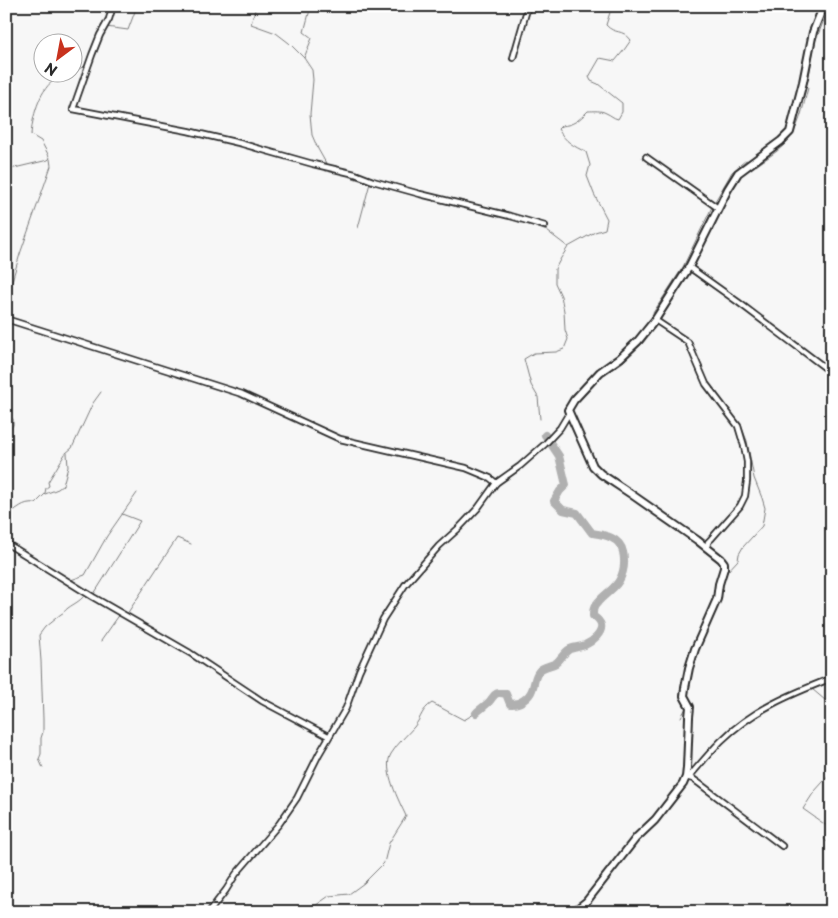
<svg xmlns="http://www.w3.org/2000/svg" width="838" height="918" font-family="'Playpen Sans',sans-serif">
	<rect width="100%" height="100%" fill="#f7f7f7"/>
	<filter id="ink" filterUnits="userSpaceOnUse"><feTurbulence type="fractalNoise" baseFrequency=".02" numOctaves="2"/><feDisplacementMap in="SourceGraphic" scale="10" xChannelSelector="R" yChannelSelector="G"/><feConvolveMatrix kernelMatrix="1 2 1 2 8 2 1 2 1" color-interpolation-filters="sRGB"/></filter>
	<g filter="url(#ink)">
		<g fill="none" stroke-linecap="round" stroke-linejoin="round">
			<g stroke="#7b7b7b" stroke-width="1">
				<path d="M256,6L251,24L276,33L289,43L304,58"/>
				<path d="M311,6L304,32L312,38L304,58L312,70L313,80L310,114L312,135L318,149L327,165L350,170"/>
				<path d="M92,62L106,27L128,30L137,6"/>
				<path d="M72,72L85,66"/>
				<path d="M808,81L815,42L824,20L831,6"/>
				<path d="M755,165L756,166C765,159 776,153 784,145C799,131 803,107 808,88"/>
				<path d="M6,170L48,160L50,158L41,141L31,135C32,119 39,91 53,81C58,77 65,75 71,72"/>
				<path d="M352,176L353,178L370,183L358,228"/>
				<path d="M714,203L732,172L746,160L748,161"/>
				<path d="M454,204L522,222L547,231L568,247"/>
				<path d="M690,272L743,309L801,352"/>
				<path d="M6,301L20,254L51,166L50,159"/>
				<path d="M653,313L683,267L712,207"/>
				<path d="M819,366L832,376"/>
				<path d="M604,375L623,362L643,343L657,324"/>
				<path d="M6,385H7"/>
				<path d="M710,386L720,398"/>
				<path d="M540,419L538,397L531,385L524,359L534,353L556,352L564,349L568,339L565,330L564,311L561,296L555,283V269L561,258L568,247L595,232L605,229L607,219L594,194L587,176L590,165L586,152C573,146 566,142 558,129L561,126C574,125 579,120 588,111C594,111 601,110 606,113C611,115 613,118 618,119L622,112V103L598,84L591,81L589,77L600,58L615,61L624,50L631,40C622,28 615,35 606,25L612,6"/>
				<path d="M6,435L13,425V419L9,415"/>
				<path d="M66,453L72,448L93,403L101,392"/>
				<path d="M45,493L46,488L49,486L48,482L65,454"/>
				<path d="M6,514C19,510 21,501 36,503L45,494L58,489L63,485L68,467L67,453"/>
				<path d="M71,580L85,575L107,536L137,493"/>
				<path d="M722,586L727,572L738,560L739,554L743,547L762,526L765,508L762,498L754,478L747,441L742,428L733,415"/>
				<path d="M88,593L90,591L94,594L140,521L122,514"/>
				<path d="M125,613L127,614L177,538L191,544"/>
				<path d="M711,621L719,602"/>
				<path d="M101,641L120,614"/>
				<path d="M697,653L701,643"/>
				<path d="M830,677L832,671"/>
				<path d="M819,685L827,682"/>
				<path d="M812,689L832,706"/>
				<path d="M805,691L811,689"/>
				<path d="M688,697L690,681"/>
				<path d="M681,717L686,708"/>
				<path d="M43,768L39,759L41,754V738L43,732V719L41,661L39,635L45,627L61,614C64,613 65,610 68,608C75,603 79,602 85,595"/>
				<path d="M832,772L814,792L803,809L830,828L831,830L824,839L826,841L832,845"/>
				<path d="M693,777L717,748L753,718"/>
				<path d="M663,814L689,781"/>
				<path d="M6,827L12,830"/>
				<path d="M628,853L645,834"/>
				<path d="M311,912L312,908L329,896L349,894L364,883L384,863L389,843L406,816C399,801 382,769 391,754C397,744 407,735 414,727C422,717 421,710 432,703L464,720L474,714"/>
			</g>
			<path stroke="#b0b0b0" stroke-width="8" d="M476,713C480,709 485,706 489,702C495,695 494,691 506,694L510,704C519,705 529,698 532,690C535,683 534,677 539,671C543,666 551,666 556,663C561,659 564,652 570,649C575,647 580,647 585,645C592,642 603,633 601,625C600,621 596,618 593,616C593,615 593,609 594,608C594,606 597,604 598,602C603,596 608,593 613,588C623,579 626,565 623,552C620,537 605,535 592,533L577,513L563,510L554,501L560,491L566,485L559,456L545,435"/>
			<g stroke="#2b2b2b" stroke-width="8">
				<g id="minor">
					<path d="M113,6L109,19L100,35L92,55L73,109L188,131L239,143L313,164L355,174L373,181L420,194L510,216L545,226"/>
					<path d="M513,58L528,6"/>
					<path d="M646,157L718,208"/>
					<path d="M689,267L738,302L832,373"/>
					<path d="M6,319L242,394L340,439L466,468L490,478L496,483"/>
					<path d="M655,320L688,342L706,384L738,426L744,446L747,462V481L745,496L740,506L711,539L708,542L707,548"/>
					<path d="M6,543L93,597L190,653L262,701L328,736"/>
					<path d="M782,846L700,784L693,779L686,777L690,776C700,764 710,752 721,741C752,710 791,694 832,678"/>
					<path d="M209,912L226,890L236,874L279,824L297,798L319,754L346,708L359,671L383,619L405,585L439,546L459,528L478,508L496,483L520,466L545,444L560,428L569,413"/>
				</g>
			</g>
			<g stroke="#2b2b2b" stroke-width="10">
				<path id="secondary" d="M573,912L586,902L636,838L655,820L683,784L686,777L687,768L689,717L690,707L684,696L685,688L689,668L695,649L717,599L719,584L724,568V563L721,559L697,540L631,494L601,474L593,466L568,410L574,400L600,372L620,358L638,341L655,320L689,267L728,189L738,173L781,141L790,132L803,82L813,32L821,12L825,6"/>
			</g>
			<use href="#minor" stroke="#fff" stroke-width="4.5"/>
			<use href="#secondary" stroke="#fff" stroke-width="6"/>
		</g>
	</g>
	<rect width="838" height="918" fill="none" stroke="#fff" stroke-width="25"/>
	<rect x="12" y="12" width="813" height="893" fill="none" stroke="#2b2b2b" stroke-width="2" filter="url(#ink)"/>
	<g transform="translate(58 58) rotate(212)"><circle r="24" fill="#ffffff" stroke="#aaaaaa"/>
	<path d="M0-4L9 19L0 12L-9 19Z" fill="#c8321e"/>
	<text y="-8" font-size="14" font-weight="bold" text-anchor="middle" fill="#2b2b2b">N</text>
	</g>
</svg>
